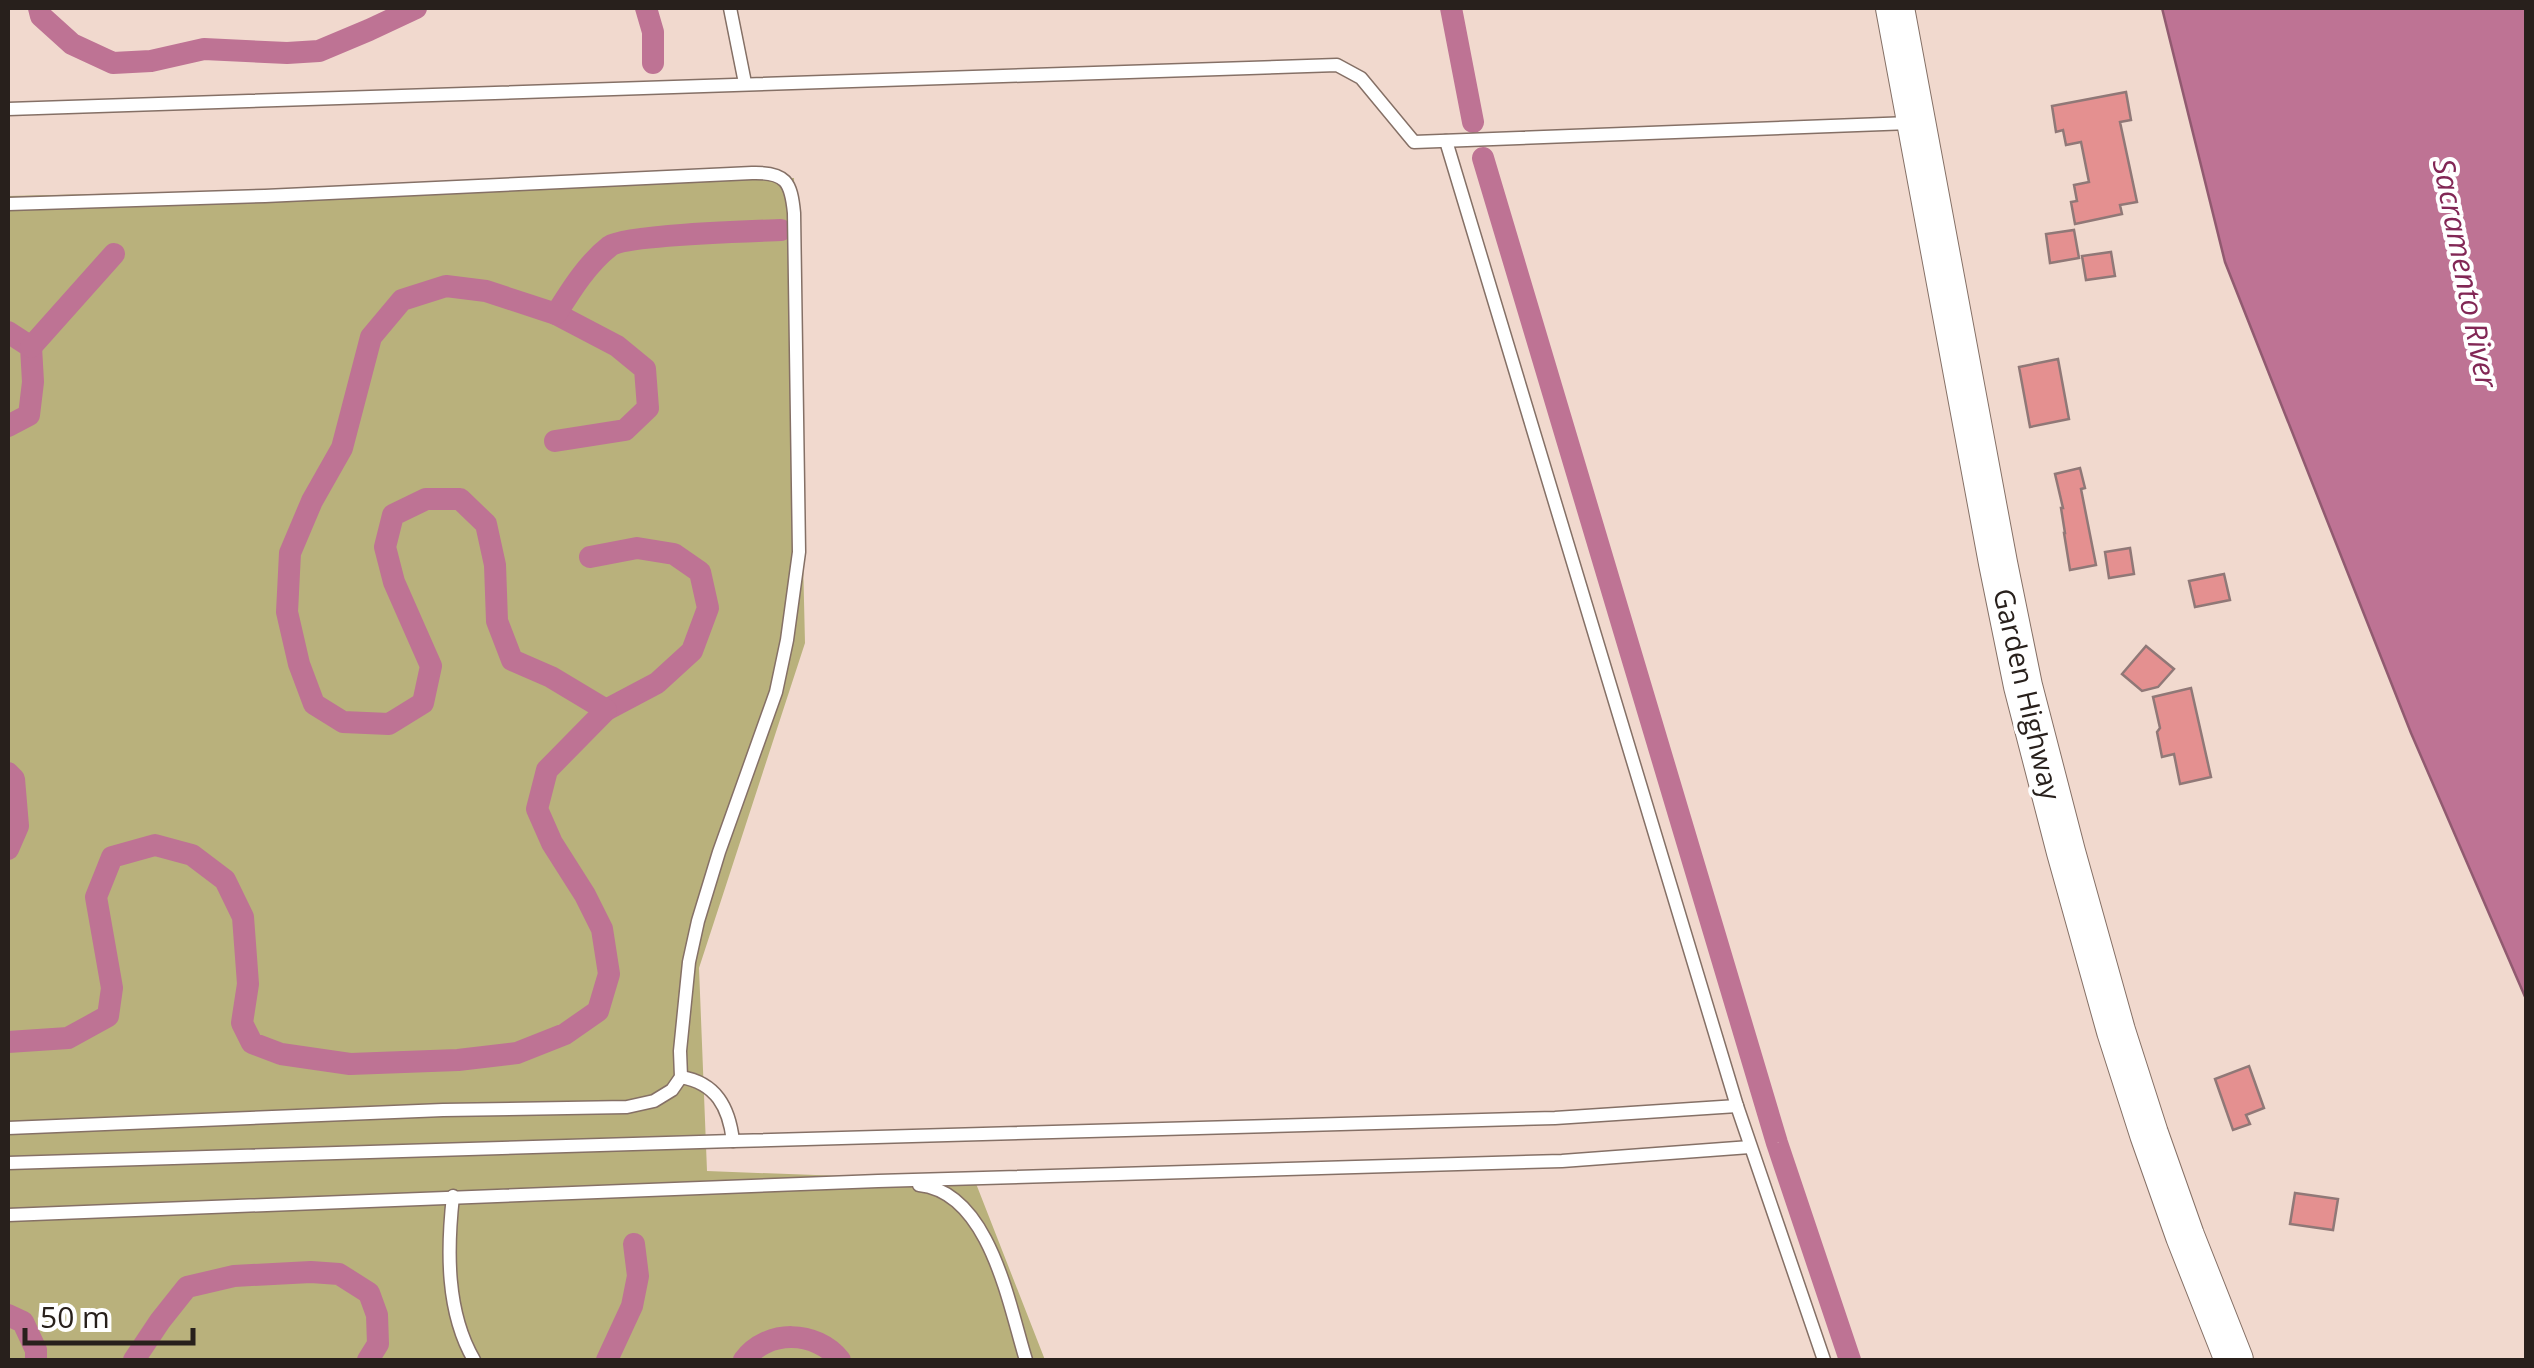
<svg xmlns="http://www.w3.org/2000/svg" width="2534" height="1368" font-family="'Open Sans',sans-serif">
	<rect width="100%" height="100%" fill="#f1d9ce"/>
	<path fill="#b9b17c" d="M794,178L805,643L699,968L707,1171L975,1181L1045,1360H8V196Z"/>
	<path fill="#be7394" stroke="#915a70" stroke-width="2.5" d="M2162,8H2526V999L2411,733L2225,262Z"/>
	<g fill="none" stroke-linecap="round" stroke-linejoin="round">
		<g stroke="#be7394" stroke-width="22">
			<path d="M39,8L41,16L72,44L113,63L151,61L204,49L287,53L319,51L369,30L416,8"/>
			<path d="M646,8L653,32V63"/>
			<path d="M1451,8L1473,122"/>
			<path d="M1483,158L1777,1143L1850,1360"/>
			<path d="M8,332L31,347L33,382L29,415L8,426"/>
			<path d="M31,347L114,254"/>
			<path d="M555,441L625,430L648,408L645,369L617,346L556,314"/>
			<path d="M590,557L637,548L674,554L700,572L708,608L692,651L657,683L606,710"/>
			<path d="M8,773L14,779L18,826L8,849"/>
			<path d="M8,1042L68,1038L108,1016L112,988L96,897L112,857L155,845L192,855L225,880L243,917L248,984L242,1023L252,1043L281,1054L350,1064L458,1060L517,1053L565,1034L598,1011L609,974L602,929L585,895L552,843L537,809L547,770L606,710L551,677L512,660L497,621L495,565L486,524L460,499H426L393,515L385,547L394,582L431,666L423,703L389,724L343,722L314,704L299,664L287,612L290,553L312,501L342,448L371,337L402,300L446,286L486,291L556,314C571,290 587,264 610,246C625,235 754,231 781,230"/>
			<path d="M8,1315L23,1322L36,1350V1360"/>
			<path d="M134,1360L160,1321L187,1287L234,1276L311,1272L339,1274L369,1293L377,1315L378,1344L368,1360"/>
			<path d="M607,1360L632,1306L638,1276L634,1244"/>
			<path d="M744,1360C767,1329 816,1330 840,1360"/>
		</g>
	</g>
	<g fill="#e49090" stroke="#907877" stroke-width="2.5">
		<path d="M2126,92L2131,120L2120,122L2137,202L2120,205L2122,214L2075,224L2071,202L2077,201L2074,185L2089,182L2081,142L2066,145L2063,130L2056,132L2052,106Z"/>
		<path d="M2074,230L2079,258L2050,263L2046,234Z"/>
		<path d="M2111,252L2115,276L2086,280L2082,256Z"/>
		<path d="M2058,359L2069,419L2030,427L2019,367Z"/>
		<path d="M2080,468L2085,488L2081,489L2096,565L2070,570L2064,533H2065L2061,508H2063L2055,474Z"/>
		<path d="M2130,548L2134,574L2109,578L2105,552Z"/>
		<path d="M2224,574L2230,600L2195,607L2189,581Z"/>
		<path d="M2146,646L2174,669L2158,687L2142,691L2122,674Z"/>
		<path d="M2191,688L2211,777L2180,784L2174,754L2162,757L2157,732L2160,728L2153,697Z"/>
		<path d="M2249,1066L2264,1108L2246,1115L2250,1124L2233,1130L2215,1079Z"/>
		<path d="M2295,1193L2338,1199L2333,1230L2290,1224Z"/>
	</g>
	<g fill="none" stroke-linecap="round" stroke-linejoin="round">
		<g stroke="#857066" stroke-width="15">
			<g id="lane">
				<path d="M730,8L745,83"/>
				<path d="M8,109L1337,65L1361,78L1414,142L1910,123"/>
				<path d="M1446,141L1737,1106L1824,1360"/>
				<path d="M8,204L265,196L752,173C786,172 791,182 794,213L799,552L787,640L776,692L719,852L698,921L689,962L680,1051L681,1077L672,1090L654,1101L627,1107L443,1110L8,1128"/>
				<path d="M681,1077C716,1083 729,1107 733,1141L1555,1118L1737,1106"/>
				<path d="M8,1163L733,1141"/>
				<path d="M919,1185C990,1192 1009,1306 1026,1360"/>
				<path d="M453,1196C447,1250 446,1312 474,1360"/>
				<path d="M8,1215L878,1181L1562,1161L1750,1147"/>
			</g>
		</g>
		<g stroke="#857066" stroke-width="40">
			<path id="secondary" d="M1895,8L1998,563L2023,686L2066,852L2116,1031L2149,1134L2185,1236L2234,1360"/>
		</g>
		<use href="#lane" stroke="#fff" stroke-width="12"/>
		<use href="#secondary" stroke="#fff" stroke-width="38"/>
	</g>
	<g text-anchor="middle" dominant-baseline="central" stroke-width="8" stroke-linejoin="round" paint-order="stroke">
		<g font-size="28" fill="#28201c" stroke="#fff">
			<text transform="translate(2028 694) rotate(77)">Garden Highway</text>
		</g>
		<g font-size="30" font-style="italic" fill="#822755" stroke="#fff">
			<text transform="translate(2466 273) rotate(79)">Sacramento River</text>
		</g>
	</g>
	<rect width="2534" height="1368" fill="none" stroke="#28201c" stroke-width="20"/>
	<path d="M25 1328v15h168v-15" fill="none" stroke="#28201c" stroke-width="5"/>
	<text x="40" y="1328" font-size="30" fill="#28201c" stroke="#ffffff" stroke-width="8" paint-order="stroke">50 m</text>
</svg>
